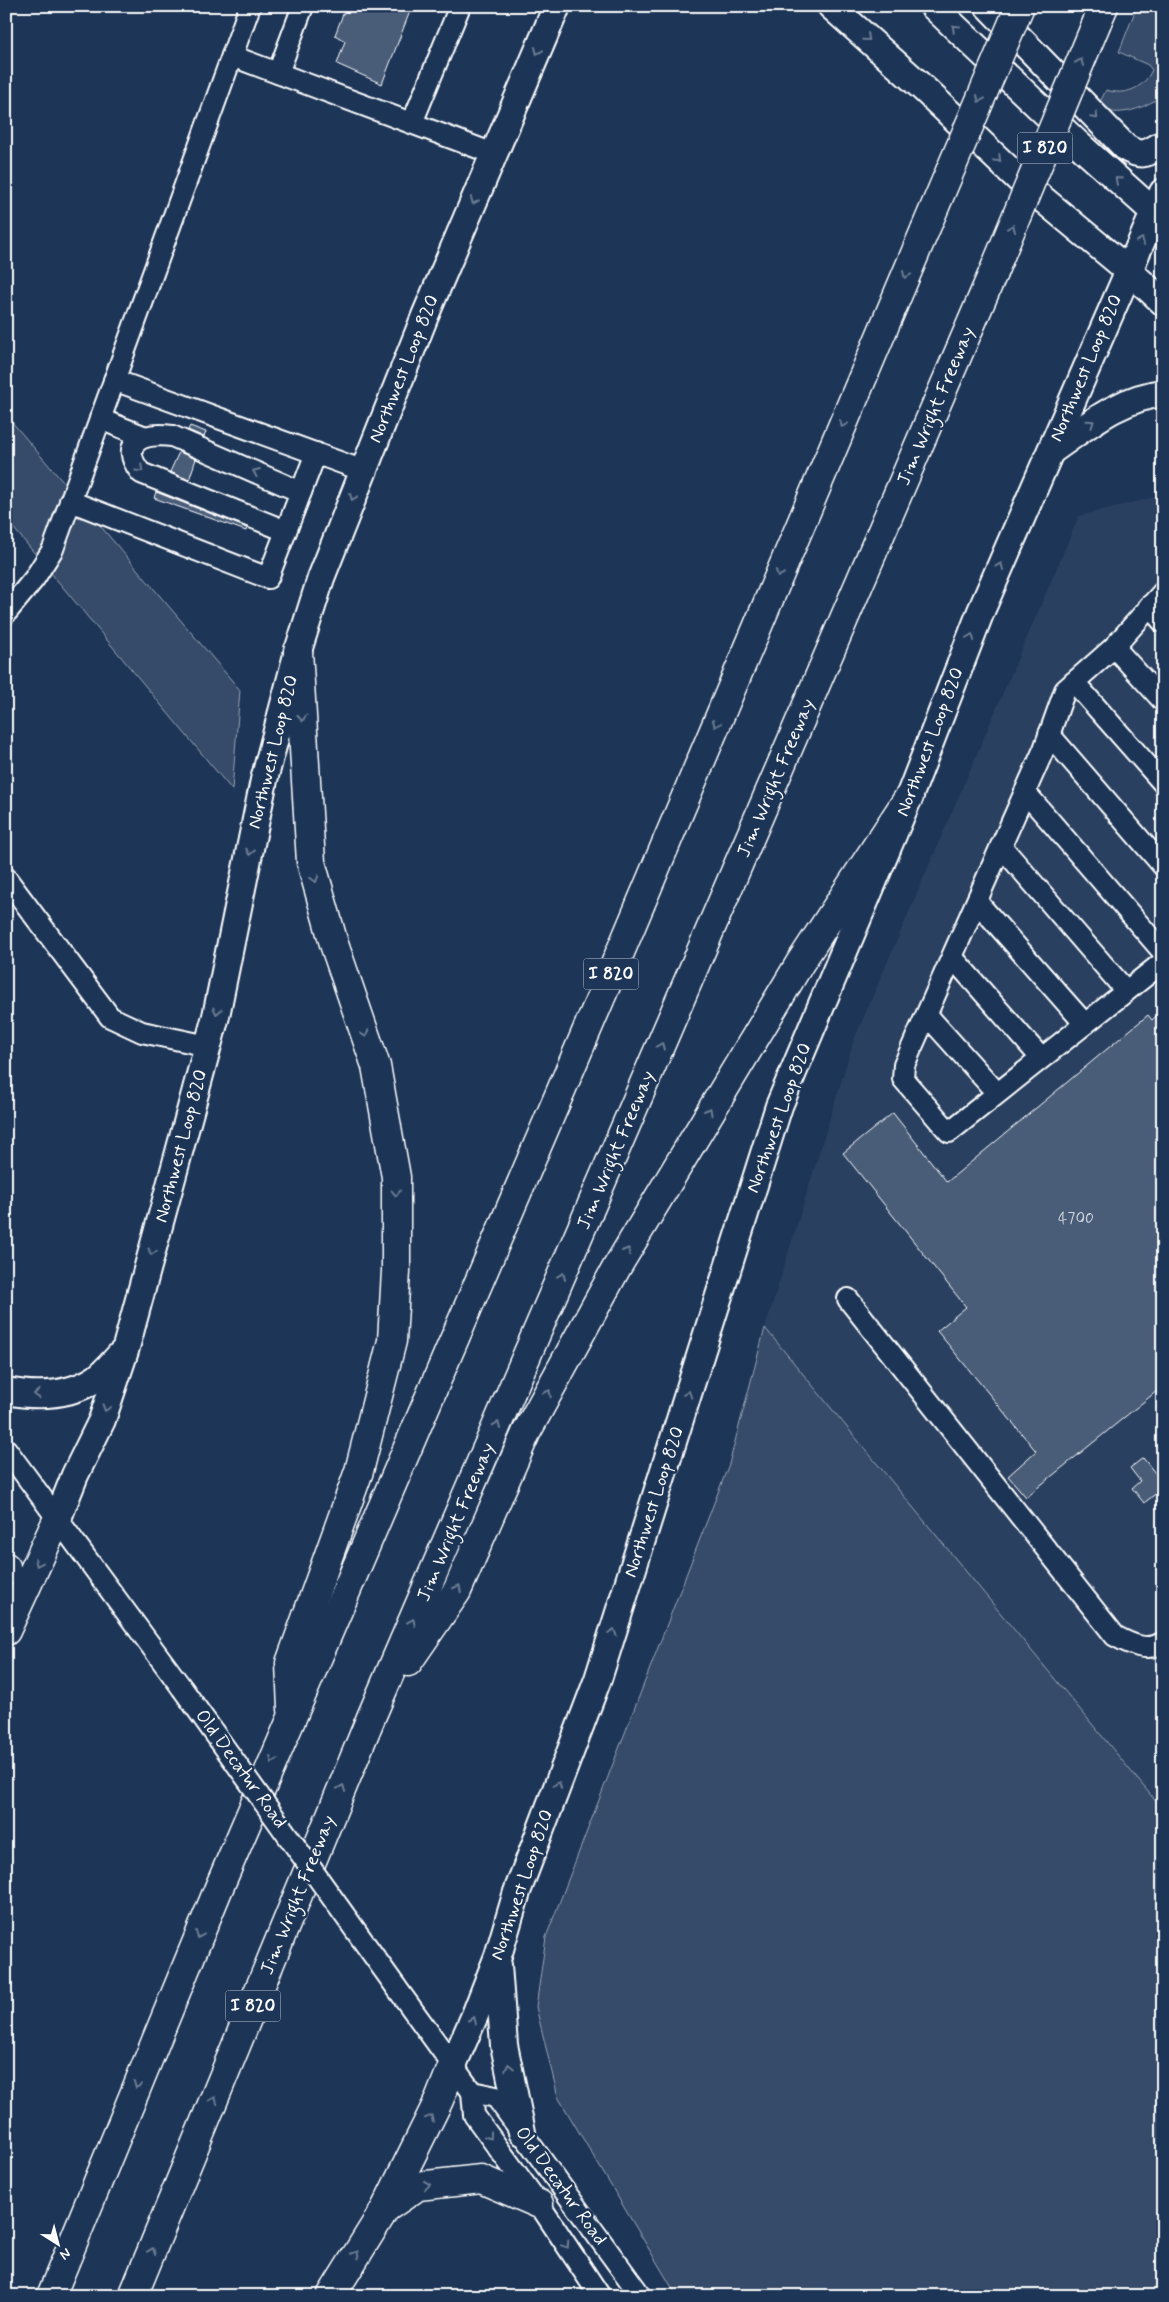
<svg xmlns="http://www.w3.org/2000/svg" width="1169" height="2302" font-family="Mynerve,sans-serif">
	<rect width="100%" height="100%" fill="#1d3557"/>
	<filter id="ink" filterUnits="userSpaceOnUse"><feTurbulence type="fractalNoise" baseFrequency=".02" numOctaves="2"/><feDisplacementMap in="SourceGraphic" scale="10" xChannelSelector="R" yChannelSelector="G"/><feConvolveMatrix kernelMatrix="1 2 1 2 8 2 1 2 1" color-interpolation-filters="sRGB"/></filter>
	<g filter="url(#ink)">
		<path fill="#2a4161" d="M1163,495V1810L765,1328L854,1040L1079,516Z"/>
		<g fill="#364b69" stroke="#9aa5b4">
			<path d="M1137,6H1163V95C1143,109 1120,118 1097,108L1106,90C1125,96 1143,89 1152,70L1148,65L1119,52Z"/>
			<path d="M6,415L240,690L232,790L6,519Z"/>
			<path d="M765,1328L1163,1810V2296H677L558,2097L536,2007L546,1937L729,1464Z"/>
		</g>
		<g fill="#4a5d79" stroke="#fff">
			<path d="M346,6H412L382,84L337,64L345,41L335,35Z"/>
			<path d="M190,426L206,432L204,437L188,430Z"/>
			<path d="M179,452L196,459L189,480L170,472Z"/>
			<path d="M156,492L247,528L246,531L154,498Z"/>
			<path d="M1148,1015L1152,1020L1156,1016L1163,1025V1386L1026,1497L1008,1476L1036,1451L937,1331L966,1307L843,1153L893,1113L947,1182Z"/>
			<path d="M1143,1458L1163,1483V1488L1144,1503L1132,1488L1140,1481L1130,1468Z"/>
		</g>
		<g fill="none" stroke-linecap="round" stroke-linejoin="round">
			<g stroke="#fff" stroke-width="24">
				<g id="minor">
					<path d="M232,56L494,154"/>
					<path d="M278,73L303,6"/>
					<path d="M412,123L460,6"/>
					<path d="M114,380L364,471"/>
					<path d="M100,419L143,436"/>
					<path d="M70,501L268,578L316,453"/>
					<path d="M286,531L141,473C117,442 144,432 172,436L301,492"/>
					<path d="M1163,592L1114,647L1065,690L1044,749L904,1065L903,1079L949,1132L1163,962"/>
					<path d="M1149,606L1163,622"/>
					<path d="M6,613L34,579L53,549L250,6"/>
					<path d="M1114,647L1163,701"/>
					<path d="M1074,682L1163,783"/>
					<path d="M1049,734L1163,866"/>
					<path d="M1025,792L1163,952"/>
					<path d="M1001,846L1126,991"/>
					<path d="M6,878L110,1017L142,1032L208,1046"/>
					<path d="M978,903L1085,1024"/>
					<path d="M953,958L1041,1058"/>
					<path d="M927,1015L997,1093"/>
					<path d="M848,1299L1115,1636C1130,1644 1148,1653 1163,1642"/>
					<path d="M6,1449L182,1688"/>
					<path d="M396,1987L472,2092L474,2115L539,2204L600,2296"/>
					<path d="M472,2092L496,2097L641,2296"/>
				</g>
			</g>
			<g stroke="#fff" stroke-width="30">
				<g id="major">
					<path d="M831,6L924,89L1022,182L1128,270L1163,302"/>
					<path d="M933,6L1077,143L1163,220"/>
					<path d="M988,6L1126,148C1143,158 1147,153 1163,144"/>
					<path d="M1051,451C1086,427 1119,398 1163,393"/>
					<path d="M6,1391C37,1397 70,1396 97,1378C106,1371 114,1361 122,1353"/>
					<path d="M58,1518L75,1475L102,1420L125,1351L216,1016L264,780L298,651L321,578L425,316L557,6"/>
					<path d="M498,1965L504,2045L522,2132"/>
					<path d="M453,2065L475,2015L498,1956L517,1892L598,1679L779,1106L909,797L981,611L1163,192"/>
				</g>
			</g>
			<g stroke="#fff" stroke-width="31">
				<g id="highway">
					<path d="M1097,22L1104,6"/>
					<path d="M6,1567V1571"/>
					<path d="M6,1631L58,1518"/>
					<path d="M408,1662L457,1591L526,1433L617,1267L800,963L909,797"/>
					<path d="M292,1709L290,1663L359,1471L392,1341L396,1271V1177L376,1066L334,944L311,862L298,651"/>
					<path d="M386,2208L418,2186L481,2179L539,2204"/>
					<path d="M51,2296L218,1890L608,981L925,230"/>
					<path d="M133,2296L372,1715L993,273"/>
					<path d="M331,2296L385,2209L439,2100L453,2065"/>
				</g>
			</g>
			<use href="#minor" stroke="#1d3557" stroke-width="20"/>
			<use href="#major" stroke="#1d3557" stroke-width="26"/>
			<use href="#highway" stroke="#1d3557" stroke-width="28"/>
			<g stroke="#fff" stroke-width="24" stroke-linecap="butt">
				<path id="minor-bridge" d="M182,1688L396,1987"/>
			</g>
			<g stroke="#fff" stroke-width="31" stroke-linecap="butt">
				<g id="highway-bridge">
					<path d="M925,230L1020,6"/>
					<path d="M993,273L1097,22"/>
				</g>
			</g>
			<use href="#minor-bridge" stroke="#1d3557" stroke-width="20"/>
			<use href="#highway-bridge" stroke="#1d3557" stroke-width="28"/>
		</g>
		<defs><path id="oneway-chevron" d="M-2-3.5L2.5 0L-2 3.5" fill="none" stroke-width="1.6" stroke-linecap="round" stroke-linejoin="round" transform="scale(1.25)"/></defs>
		<g stroke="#6c7c92">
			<use href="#oneway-chevron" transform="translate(955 28) rotate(-136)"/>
			<use href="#oneway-chevron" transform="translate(867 38) rotate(41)"/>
			<use href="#oneway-chevron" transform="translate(538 51) rotate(113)"/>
			<use href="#oneway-chevron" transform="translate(1080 62) rotate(-68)"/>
			<use href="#oneway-chevron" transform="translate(980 99) rotate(113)"/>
			<use href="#oneway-chevron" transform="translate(1095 116) rotate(46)"/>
			<use href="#oneway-chevron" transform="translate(998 159) rotate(44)"/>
			<use href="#oneway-chevron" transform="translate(1118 180) rotate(-138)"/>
			<use href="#oneway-chevron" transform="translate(474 201) rotate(113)"/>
			<use href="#oneway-chevron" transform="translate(1012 228) rotate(-68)"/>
			<use href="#oneway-chevron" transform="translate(1141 241) rotate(-66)"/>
			<use href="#oneway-chevron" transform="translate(906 275) rotate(113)"/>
			<use href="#oneway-chevron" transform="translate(1091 423) rotate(-35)"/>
			<use href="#oneway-chevron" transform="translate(843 424) rotate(113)"/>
			<use href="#oneway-chevron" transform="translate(140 469) rotate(43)"/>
			<use href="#oneway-chevron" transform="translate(256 472) rotate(-156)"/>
			<use href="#oneway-chevron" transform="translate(353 497) rotate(111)"/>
			<use href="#oneway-chevron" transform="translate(1000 566) rotate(-67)"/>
			<use href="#oneway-chevron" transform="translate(779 574) rotate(113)"/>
			<use href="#oneway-chevron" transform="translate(971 637) rotate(-69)"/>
			<use href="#oneway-chevron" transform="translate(302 718) rotate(87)"/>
			<use href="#oneway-chevron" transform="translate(716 724) rotate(113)"/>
			<use href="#oneway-chevron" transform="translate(250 852) rotate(102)"/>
			<use href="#oneway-chevron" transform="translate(315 879) rotate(74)"/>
			<use href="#oneway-chevron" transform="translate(217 1011) rotate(102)"/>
			<use href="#oneway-chevron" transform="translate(365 1034) rotate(71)"/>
			<use href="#oneway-chevron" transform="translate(661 1046) rotate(-67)"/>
			<use href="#oneway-chevron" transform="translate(709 1111) rotate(-60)"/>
			<use href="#oneway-chevron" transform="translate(396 1193) rotate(90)"/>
			<use href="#oneway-chevron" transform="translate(627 1251) rotate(-60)"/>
			<use href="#oneway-chevron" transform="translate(152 1252) rotate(105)"/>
			<use href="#oneway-chevron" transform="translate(562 1276) rotate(-67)"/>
			<use href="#oneway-chevron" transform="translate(548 1393) rotate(-61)"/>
			<use href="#oneway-chevron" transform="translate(37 1394) rotate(180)"/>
			<use href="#oneway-chevron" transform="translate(688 1394) rotate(-72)"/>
			<use href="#oneway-chevron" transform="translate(106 1408) rotate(108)"/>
			<use href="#oneway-chevron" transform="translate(497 1425) rotate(-67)"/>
			<use href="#oneway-chevron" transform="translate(38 1563) rotate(115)"/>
			<use href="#oneway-chevron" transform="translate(458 1588) rotate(-63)"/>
			<use href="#oneway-chevron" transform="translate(412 1622) rotate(-67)"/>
			<use href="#oneway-chevron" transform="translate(613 1632) rotate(-72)"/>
			<use href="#oneway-chevron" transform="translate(273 1760) rotate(113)"/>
			<use href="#oneway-chevron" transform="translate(558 1785) rotate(-69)"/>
			<use href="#oneway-chevron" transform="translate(342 1788) rotate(-68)"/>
			<use href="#oneway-chevron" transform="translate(199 1935) rotate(112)"/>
			<use href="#oneway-chevron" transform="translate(473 2020) rotate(-66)"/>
			<use href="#oneway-chevron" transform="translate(509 2067) rotate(-102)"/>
			<use href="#oneway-chevron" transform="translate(137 2085) rotate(112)"/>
			<use href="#oneway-chevron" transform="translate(214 2100) rotate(-68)"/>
			<use href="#oneway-chevron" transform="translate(430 2118) rotate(-64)"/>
			<use href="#oneway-chevron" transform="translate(489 2136) rotate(54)"/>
			<use href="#oneway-chevron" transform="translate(427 2185) rotate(-7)"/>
			<use href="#oneway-chevron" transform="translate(566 2245) rotate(56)"/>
			<use href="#oneway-chevron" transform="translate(152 2251) rotate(-68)"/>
			<use href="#oneway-chevron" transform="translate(356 2254) rotate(-58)"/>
		</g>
	</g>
	<g text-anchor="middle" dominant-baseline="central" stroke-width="5" stroke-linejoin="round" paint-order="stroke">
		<g font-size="16" fill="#d2d6de">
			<text x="1076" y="1218">4700</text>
		</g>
		<g fill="#1d3557" stroke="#bbc2cd" stroke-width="1">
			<rect x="1017.5" y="132.5" width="55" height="31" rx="4"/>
			<rect x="583.5" y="958.5" width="55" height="31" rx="4"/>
			<rect x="225.5" y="1990.5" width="55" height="31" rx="4"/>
		</g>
		<g font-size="18" font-weight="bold" fill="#fff">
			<text x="1045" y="148">I 820</text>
			<text x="611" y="974">I 820</text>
			<text x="253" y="2006">I 820</text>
		</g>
		<g font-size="19" fill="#fff" stroke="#1d3557">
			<text transform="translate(1086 368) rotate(-67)">Northwest Loop 820</text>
			<text transform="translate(404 369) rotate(-68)">Northwest Loop 820</text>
			<text transform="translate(936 406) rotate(-67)">Jim Wright Freeway</text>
			<text transform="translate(930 742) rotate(-69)">Northwest Loop 820</text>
			<text transform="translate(273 752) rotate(-76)">Northwest Loop 820</text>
			<text transform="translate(776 778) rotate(-67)">Jim Wright Freeway</text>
			<text transform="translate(779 1118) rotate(-70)">Northwest Loop 820</text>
			<text transform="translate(181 1146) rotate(-75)">Northwest Loop 820</text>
			<text transform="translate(616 1150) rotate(-67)">Jim Wright Freeway</text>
			<text transform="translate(654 1502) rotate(-72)">Northwest Loop 820</text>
			<text transform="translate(456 1522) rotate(-67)">Jim Wright Freeway</text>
			<text transform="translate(241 1769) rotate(54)">Old Decatur Road</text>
			<text transform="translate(522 1885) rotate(-71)">Northwest Loop 820</text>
			<text transform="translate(298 1895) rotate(-68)">Jim Wright Freeway</text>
			<text transform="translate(561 2186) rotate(54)">Old Decatur Road</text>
		</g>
	</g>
	<rect width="1169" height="2302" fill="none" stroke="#1d3557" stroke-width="25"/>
	<rect x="12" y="12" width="1144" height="2277" fill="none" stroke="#fff" stroke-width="2" filter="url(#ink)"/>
	<g transform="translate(58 2244) rotate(144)" stroke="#1d3557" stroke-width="4" paint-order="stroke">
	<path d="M0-4L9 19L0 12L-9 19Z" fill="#ffffff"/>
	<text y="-8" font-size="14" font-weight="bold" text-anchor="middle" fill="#ffffff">N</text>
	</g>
</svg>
